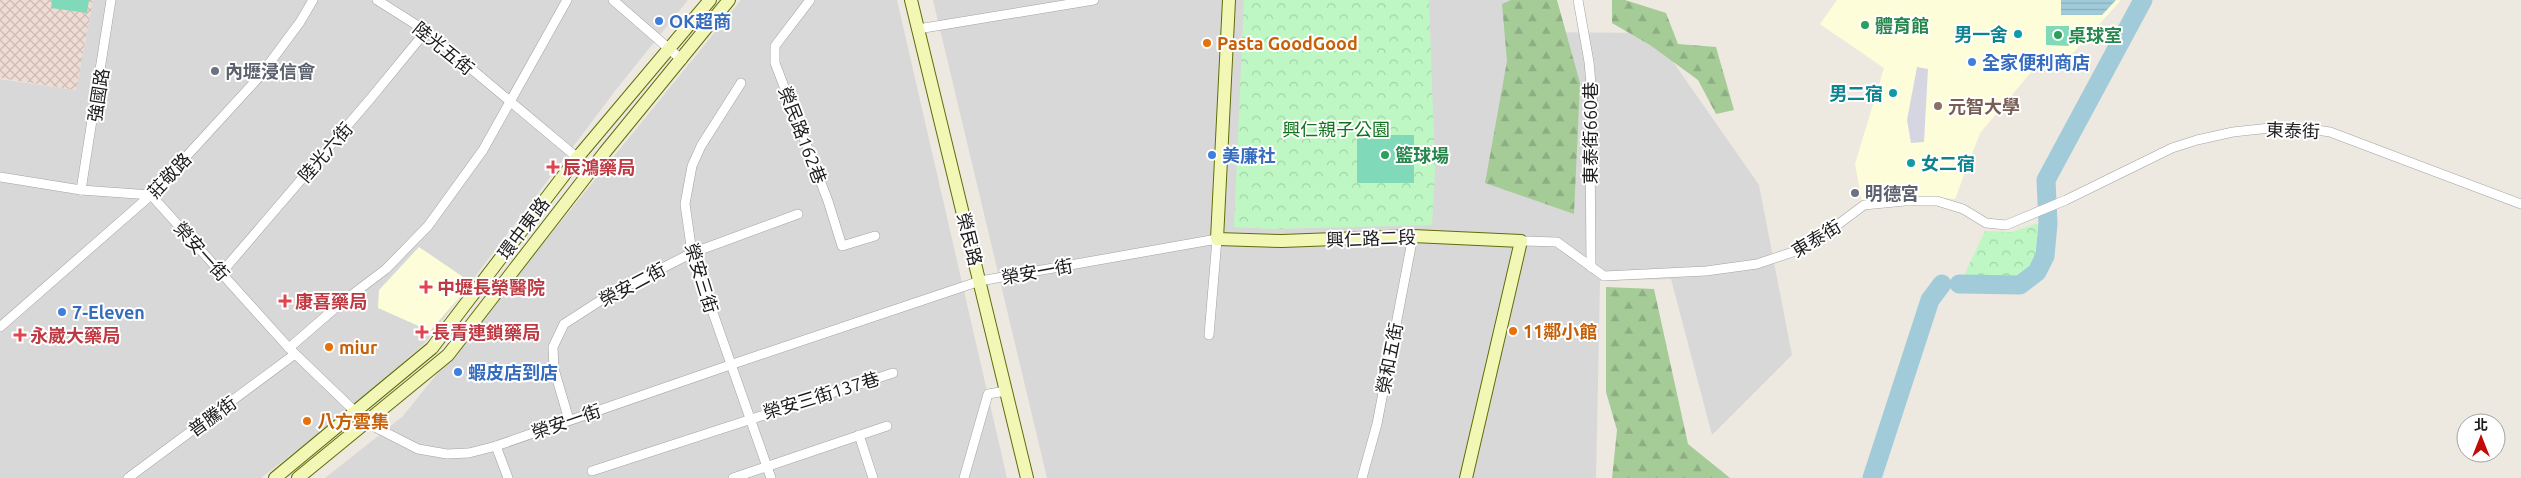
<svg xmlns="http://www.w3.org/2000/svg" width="2521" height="478" font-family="Ubuntu,'Noto Sans TC',sans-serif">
	<defs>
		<pattern id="military-cross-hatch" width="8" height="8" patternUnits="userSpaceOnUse" patternTransform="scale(1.25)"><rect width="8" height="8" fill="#efdcd4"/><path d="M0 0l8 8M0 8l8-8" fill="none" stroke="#ccbcb5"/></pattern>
		<pattern id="forest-firs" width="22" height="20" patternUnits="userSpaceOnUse" patternTransform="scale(1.25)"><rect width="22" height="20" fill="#a5cb97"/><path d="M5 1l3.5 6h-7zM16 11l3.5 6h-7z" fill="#8dae82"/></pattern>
		<pattern id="park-crowns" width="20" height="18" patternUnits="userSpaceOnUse" patternTransform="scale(1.25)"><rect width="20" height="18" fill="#bef7c4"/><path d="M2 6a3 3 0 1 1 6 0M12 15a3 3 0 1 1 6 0" fill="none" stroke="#a3d3a8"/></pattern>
		<pattern id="water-rules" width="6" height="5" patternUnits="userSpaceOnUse" patternTransform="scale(1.25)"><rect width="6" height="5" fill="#a2cbd9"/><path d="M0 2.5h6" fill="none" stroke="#8baeba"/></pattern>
	</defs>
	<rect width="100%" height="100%" fill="#ede9e1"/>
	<g fill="#d9d8d8">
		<path d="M93,0H688L615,91L425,343L345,413L261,478H0V79L76,90Z"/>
		<path d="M741,0H897L1007,478H325L402,417Z"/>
		<path d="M933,0H1534L1528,32L1653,33L1759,185L1792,355L1712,435L1671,279L1600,281L1596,478H1047Z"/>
	</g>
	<g fill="#fdfed9">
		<path d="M1837,0H2121L2075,51L2054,67L2041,60L1980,133L1955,199L1911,195L1862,202L1855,164L1884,68L1820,24Z"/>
		<path d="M419,247L472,283L430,331L378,308L379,290Z"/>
	</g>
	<path fill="url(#military-cross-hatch)" d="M0,0H93L76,90L0,78Z"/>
	<g fill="url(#forest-firs)">
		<path d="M1511,0H1557L1580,83L1574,214L1485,183L1507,61L1502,4Z"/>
		<path d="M1612,0H1625L1666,13L1678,44L1716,47L1734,110L1716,114L1698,80L1650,45L1612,23Z"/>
		<path d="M1606,287L1654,289L1688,444L1730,478H1612L1617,430L1606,392Z"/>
	</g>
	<g fill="url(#park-crowns)">
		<path d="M1244,0H1429L1435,168L1432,225L1274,229L1234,227Z"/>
		<path d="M2042,222L2033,275L1991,287L1959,286L1985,231L2011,232Z"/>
	</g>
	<g fill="#80daba">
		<path d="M52,0H89L87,13L51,8Z"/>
		<path d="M2046,26H2069V46L2046,45Z"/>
		<rect x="1357" y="135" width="57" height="48"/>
	</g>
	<path fill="#d6d5e2" d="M1917,67L1928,69L1924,142L1911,143L1907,120Z"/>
	<path fill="url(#water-rules)" d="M2061,0H2116L2102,15H2061Z"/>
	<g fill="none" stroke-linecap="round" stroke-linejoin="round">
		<g stroke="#a2cbd9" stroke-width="19">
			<path d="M1959,284L2020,285L2037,272L2045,256L2048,224L2046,180L2143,0"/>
			<path d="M1872,478L1930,300L1942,284"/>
		</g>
		<g stroke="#a2a2a2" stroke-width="10">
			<g id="street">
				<path d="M377,0L426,31L591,169"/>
				<path d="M613,0L682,60"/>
				<path d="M810,0L775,46V63L828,201L842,246L875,236"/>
				<path d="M1578,0L1589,62L1593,106L1590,137L1591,267"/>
				<path d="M918,29L1094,0"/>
				<path d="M741,83L701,146L692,166L685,204L692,253L771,478"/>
				<path d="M0,177L81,190L151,195L289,348L367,423L418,449L447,454L469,453L496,446L730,365L980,281L1217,239L1209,335"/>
				<path d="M81,190L111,0"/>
				<path d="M1521,241L1557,242L1604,276L1706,271L1757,264L1808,247L1864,205L1905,201H1937L1963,209L1986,223L2006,225L2066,200L2172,148L2197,140L2233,132L2270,128H2303L2330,132L2521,204"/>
				<path d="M222,272L371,98L426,31"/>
				<path d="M0,327L151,195L260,76L300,22L313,0"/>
				<path d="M289,348L341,303L386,269L428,226L483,150L567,0"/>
				<path d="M569,420L554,369L553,347L564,324L609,295L692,253L798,214"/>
				<path d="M859,435L873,478"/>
				<path d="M496,446L508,478"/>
				<path d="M592,471L893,373"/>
				<path d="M128,478L295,354"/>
				<path d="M733,478L887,426"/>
				<path d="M964,478L988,394L1006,391"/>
				<path d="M1362,478L1377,424L1413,236"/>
			</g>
		</g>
		<g stroke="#5f6d08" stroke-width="14">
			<g id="secondary">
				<path d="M911,0L1027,478"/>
				<path d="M1229,0L1217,239L1282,241L1413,236L1521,241L1466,478"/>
				<path d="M275,478L432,348L577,158L710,0"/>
				<path d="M298,478L448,355L605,152L729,0"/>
			</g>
		</g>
		<use href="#street" stroke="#fff" stroke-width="9"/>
		<use href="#secondary" stroke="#f2f7b5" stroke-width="12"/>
	</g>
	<g fill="#3f7fe0" stroke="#fff" stroke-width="2">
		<circle cx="659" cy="21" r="5"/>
		<circle cx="1972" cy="62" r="5"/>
		<circle cx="1212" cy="155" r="5"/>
		<circle cx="62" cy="312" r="5"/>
		<circle cx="458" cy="372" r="5"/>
	</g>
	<g fill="#2e9e5b" stroke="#fff" stroke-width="2">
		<circle cx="1865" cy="25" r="5"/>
		<circle cx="2058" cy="35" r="5"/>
		<circle cx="1385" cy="155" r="5"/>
	</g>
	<g fill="#0f9aa8" stroke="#fff" stroke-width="2">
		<circle cx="2018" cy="34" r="5"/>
		<circle cx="1893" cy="93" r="5"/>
		<circle cx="1911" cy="163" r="5"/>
	</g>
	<g fill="#e8710a" stroke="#fff" stroke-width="2">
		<circle cx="1207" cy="43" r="5"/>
		<circle cx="1513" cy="331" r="5"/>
		<circle cx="329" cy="347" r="5"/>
		<circle cx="307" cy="421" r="5"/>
	</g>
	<g fill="#6b7280" stroke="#fff" stroke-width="2">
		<circle cx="215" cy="71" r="5"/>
		<circle cx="1855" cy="193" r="5"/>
	</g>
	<circle fill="#8d6e63" stroke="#fff" stroke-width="2" cx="1938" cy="106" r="5"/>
	<g fill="#e0444e" stroke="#fff" stroke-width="2">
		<path d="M550.5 159.5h5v5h5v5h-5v5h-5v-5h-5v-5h5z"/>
		<path d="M423.5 279.5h5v5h5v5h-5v5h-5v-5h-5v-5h5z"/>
		<path d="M282.5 293.5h5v5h5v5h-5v5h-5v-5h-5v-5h5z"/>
		<path d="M419.5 324.5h5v5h5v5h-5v5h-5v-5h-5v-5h5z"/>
		<path d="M17.5 327.5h5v5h5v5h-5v5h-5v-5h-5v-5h5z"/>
	</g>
	<g text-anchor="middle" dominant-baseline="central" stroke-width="4" stroke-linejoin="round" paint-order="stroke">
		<g font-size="18" font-weight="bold" fill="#366cbe" stroke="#fff" text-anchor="start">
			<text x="669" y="21">OK超商</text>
			<text x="1982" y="62">全家便利商店</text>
			<text x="1222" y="155">美廉社</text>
			<text x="72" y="312">7-Eleven</text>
			<text x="468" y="372">蝦皮店到店</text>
		</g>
		<g font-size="18" font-weight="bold" fill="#27864d" stroke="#fff" text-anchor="start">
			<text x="1875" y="25">體育館</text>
			<text x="2068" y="35">桌球室</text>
			<text x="1395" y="155">籃球場</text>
		</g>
		<g font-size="18" font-weight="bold" fill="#0d838f" stroke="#fff" text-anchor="end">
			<text x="2008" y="34">男一舍</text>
			<text x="1883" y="93">男二宿</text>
			<text x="1921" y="163" text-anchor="start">女二宿</text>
		</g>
		<g font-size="18" font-weight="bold" fill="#c56008" stroke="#fff" text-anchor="start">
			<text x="1217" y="43">Pasta GoodGood</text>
			<text x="1523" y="331">11鄰小館</text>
			<text x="339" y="347">miur</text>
			<text x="317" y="421">八方雲集</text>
		</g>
		<g font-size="18" fill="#1b1b1b" stroke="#fff">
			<text transform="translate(444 48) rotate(39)">陸光五街</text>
			<text transform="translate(98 95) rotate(-81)">強國路</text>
			<text transform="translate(2293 130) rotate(2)">東泰街</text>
			<text transform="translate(1590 133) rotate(-90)">東泰街660巷</text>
			<text transform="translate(803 135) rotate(69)">榮民路162巷</text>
			<text transform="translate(325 152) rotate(-49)">陸光六街</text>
			<text transform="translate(169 175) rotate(-47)">莊敬路</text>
			<text transform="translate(523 228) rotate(-53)">環中東路</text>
			<text transform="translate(1371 238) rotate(-2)">興仁路二段</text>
			<text transform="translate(1816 238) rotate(-31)">東泰街</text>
			<text transform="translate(970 239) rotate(76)">榮民路</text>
			<text transform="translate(202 251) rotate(48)">榮安一街</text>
			<text transform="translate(1037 271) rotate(-10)">榮安一街</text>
			<text transform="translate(702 278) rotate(73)">榮安三街</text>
			<text transform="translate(632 284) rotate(-28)">榮安二街</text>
			<text transform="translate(1389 358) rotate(-79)">榮和五街</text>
			<text transform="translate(821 395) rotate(-17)">榮安三街137巷</text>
			<text transform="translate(212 416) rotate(-36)">普騰街</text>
			<text transform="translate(566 421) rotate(-19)">榮安一街</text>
		</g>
		<g font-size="18" font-weight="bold" fill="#5b616d" stroke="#fff" text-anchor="start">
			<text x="225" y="71">內壢浸信會</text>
			<text x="1865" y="193">明德宮</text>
		</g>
		<g font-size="18" font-weight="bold" fill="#785e54" stroke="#fff" text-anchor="start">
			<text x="1948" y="106">元智大學</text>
		</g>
		<g font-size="18" fill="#0e741a" stroke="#fff">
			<text x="1336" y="129">興仁親子公園</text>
		</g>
		<g font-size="18" font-weight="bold" fill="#be3a42" stroke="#fff" text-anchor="start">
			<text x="563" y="167">辰鴻藥局</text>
			<text x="437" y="287">中壢長榮醫院</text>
			<text x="295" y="301">康喜藥局</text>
			<text x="432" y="332">長青連鎖藥局</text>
			<text x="30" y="335">永崴大藥局</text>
		</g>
	</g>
	<g transform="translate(2481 438)"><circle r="24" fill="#ffffff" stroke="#a4a4a4"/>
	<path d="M0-4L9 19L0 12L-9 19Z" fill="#c00b06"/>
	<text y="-8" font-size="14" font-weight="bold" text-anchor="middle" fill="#1b1b1b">北</text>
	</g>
</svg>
